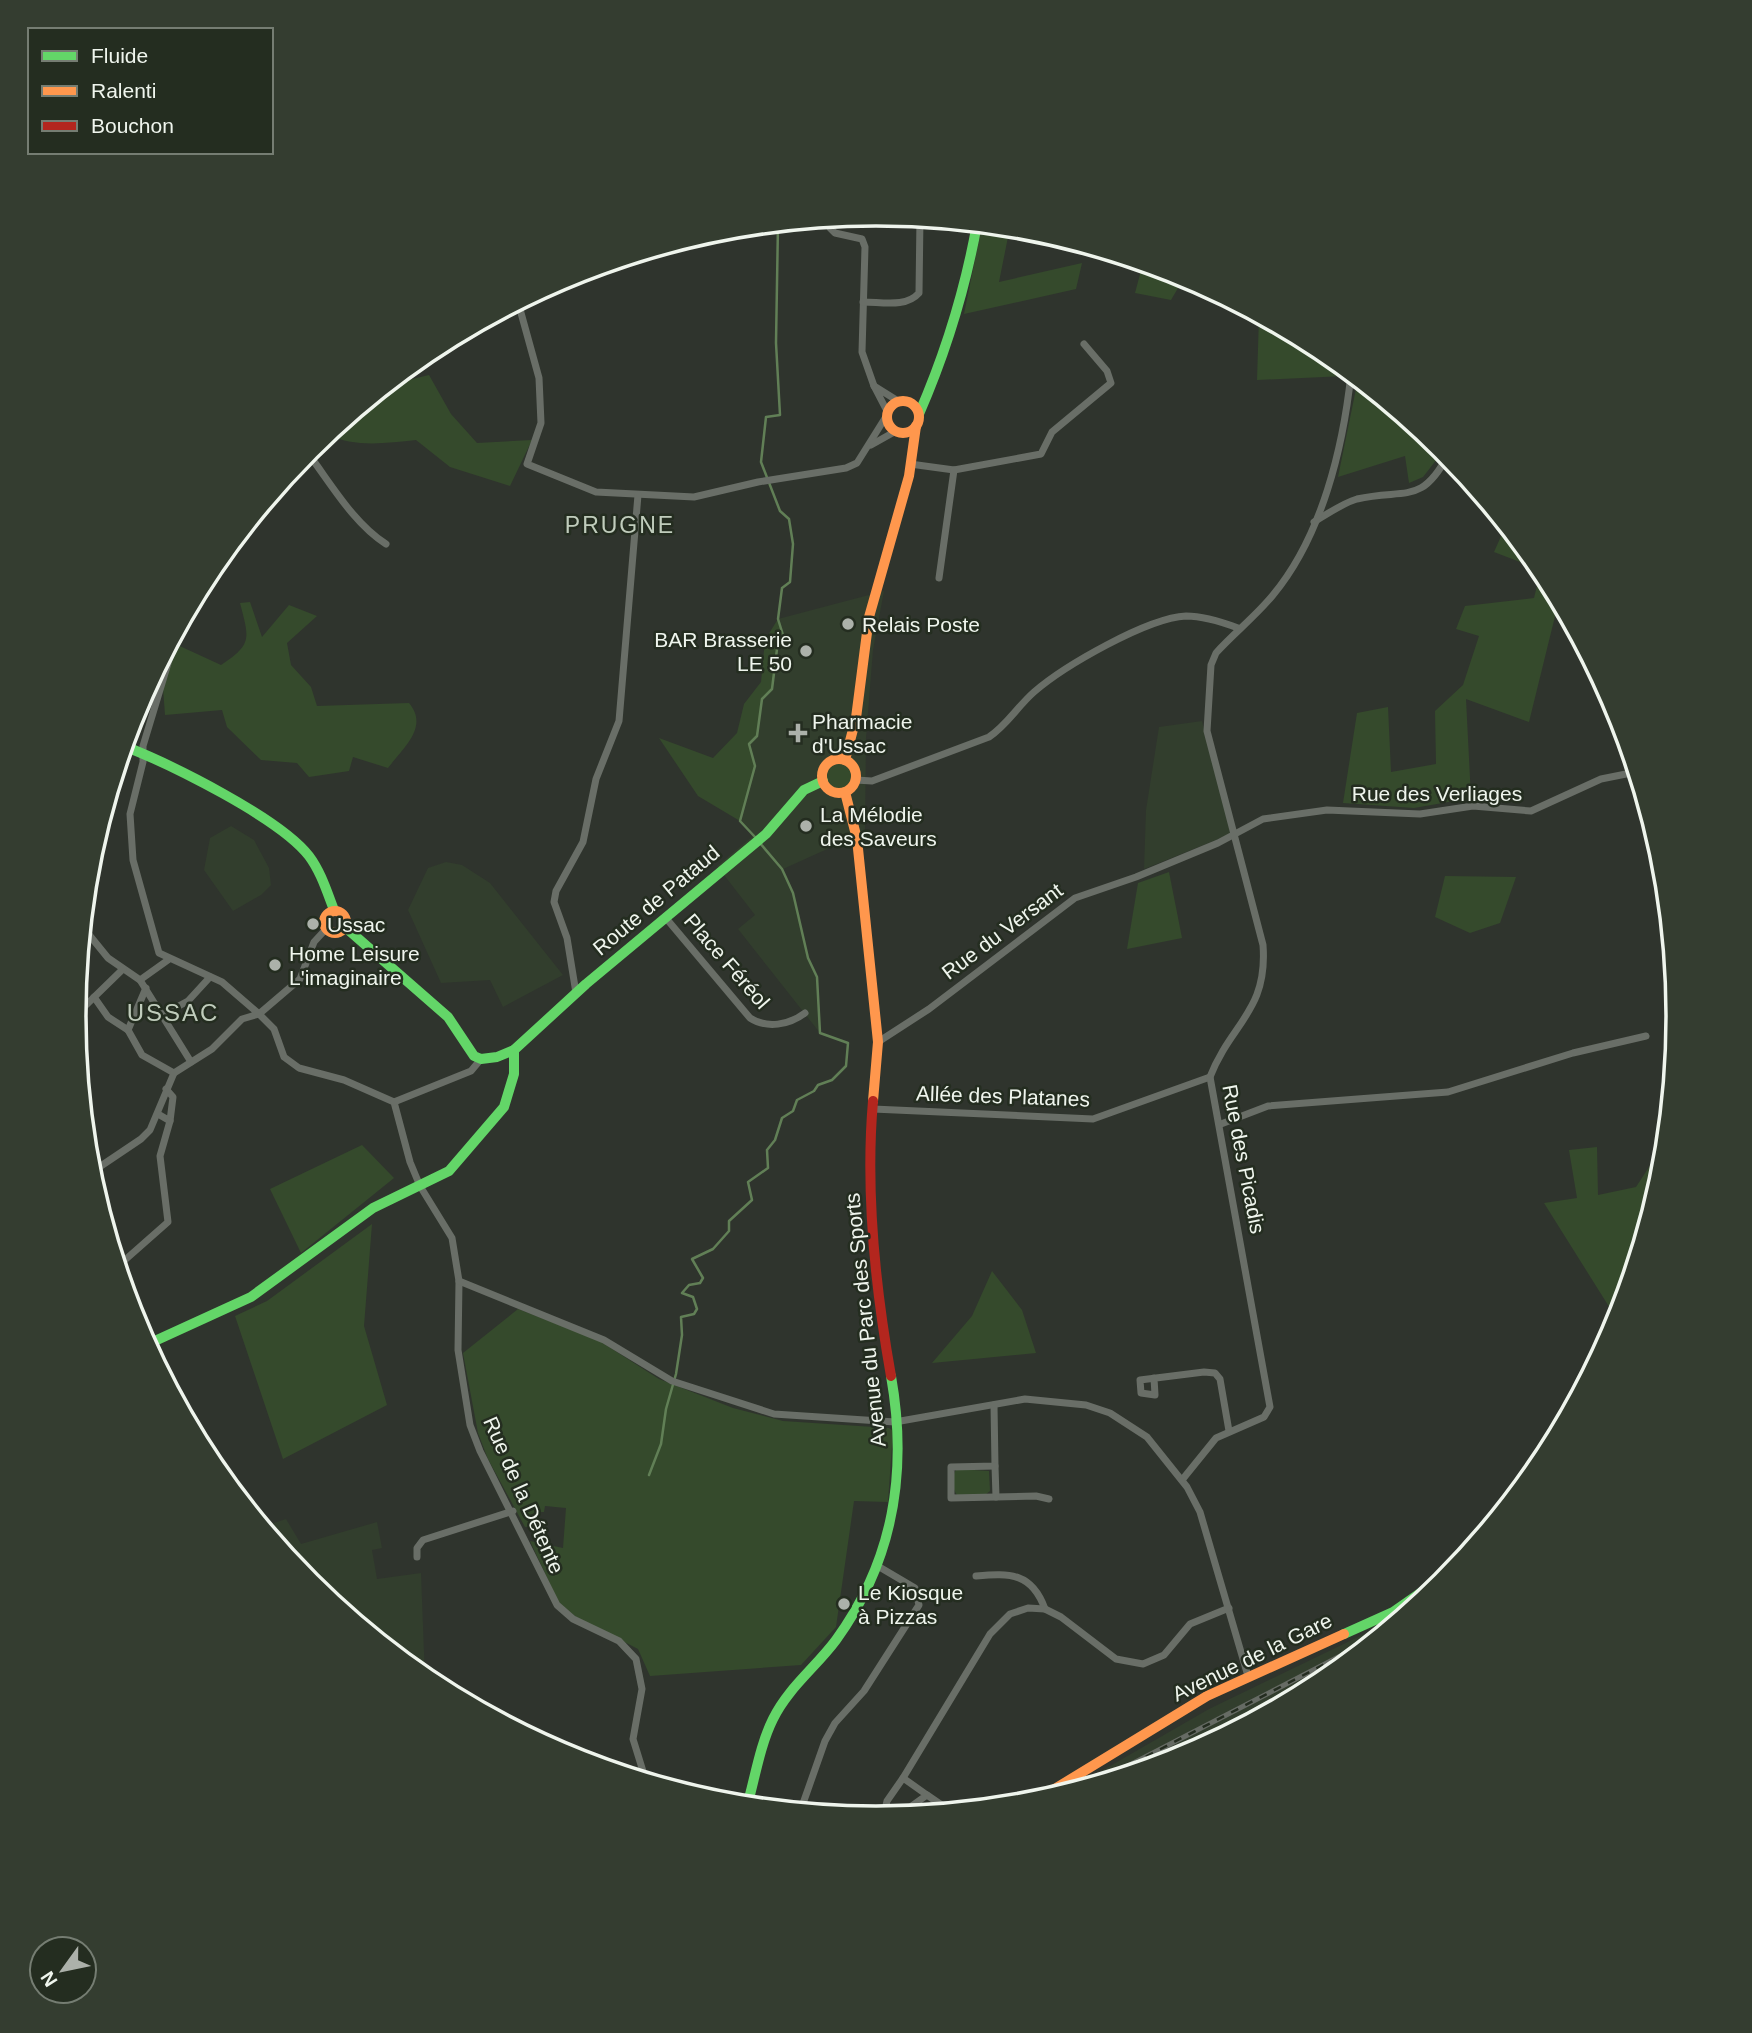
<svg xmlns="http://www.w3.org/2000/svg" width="1752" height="2033" font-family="Helvetica,sans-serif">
	<rect width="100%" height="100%" fill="#2f342d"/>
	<g fill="#323e2d">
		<path d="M884,591L873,650L866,738L865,832L783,869L793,893L808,958L817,977L820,1033L738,929L755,915L717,866L753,836L740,821L755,766L749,744L757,736L762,699L772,688L777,649L783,635L778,619Z"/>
		<path d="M1202,721L1231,834L1144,869L1146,810L1159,727Z"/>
		<path d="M231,826L254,840L269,868L271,885L261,895L233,911L204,870L210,838Z"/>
		<path d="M446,862L462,865L490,883L563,975L503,1007L490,980L441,983L408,910L428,868Z"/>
		<path d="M286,1519L301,1544L377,1522L382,1548L372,1550L377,1579L421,1573L425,1679L308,1584L262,1527Z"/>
		<path d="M1410,1612L1322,1684L1183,1758L1058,1796L1209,1709Z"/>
	</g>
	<g fill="#354a2c">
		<path d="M982,225L1010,227L999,282L1082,263L1076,289L964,314Z"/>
		<path d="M1143,263L1185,276L1171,300L1135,293Z"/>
		<path d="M1259,316L1322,349L1345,368V376L1257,380Z"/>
		<path d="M429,375L451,414L477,443L532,440L510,486L450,467L416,440C385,443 355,448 327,434L394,379L396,383Z"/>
		<path d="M1358,379L1444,450L1423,477L1409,483L1405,456L1338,477Z"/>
		<path d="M1506,525L1543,571L1559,600L1529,722L1466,699L1471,798L1414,808L1343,803L1357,713L1388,707L1391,772L1436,764L1435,711L1463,685L1479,636L1456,629L1465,606L1534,598L1541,570L1494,552Z"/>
		<path d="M250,602L262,637L289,605L317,616L287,643L291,665L311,687L317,706L409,703C429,727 404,747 388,768L353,757L349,771L309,777L297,763L261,760L227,727L222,710L165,715L161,660L171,642L221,665C253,644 249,638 240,603Z"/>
		<path d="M778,619L783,635L777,649L772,689L762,699L757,736L749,744L755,766L740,821L698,796L659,738L713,758L737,733L744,704L761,682L765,640Z"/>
		<circle cx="839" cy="776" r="12"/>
		<path d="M1169,872L1182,938L1127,949L1138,883Z"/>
		<path d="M1445,876L1516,877L1500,923L1470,933L1435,917Z"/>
		<path d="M1666,1141L1663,1173L1618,1321L1544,1203L1577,1198L1569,1150L1597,1147L1598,1195L1636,1187Z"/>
		<path d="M362,1145L394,1178L301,1253L270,1189Z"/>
		<path d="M372,1224L364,1326L387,1405L283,1459L235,1316L267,1301Z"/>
		<path d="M992,1271L1022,1310L1036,1353L932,1363L972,1316Z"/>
		<path d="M518,1309L598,1340L659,1379L733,1408L783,1421L889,1428L893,1431L888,1502L854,1501L836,1627L801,1665L650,1676L638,1649L576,1617L559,1603L530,1541L563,1548L566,1508L545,1506L544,1512H538L536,1526L525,1527L488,1459L478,1433L463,1353Z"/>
		<path d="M957,1469L989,1471L990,1491L985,1495H957C952,1489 951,1475 957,1469Z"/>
	</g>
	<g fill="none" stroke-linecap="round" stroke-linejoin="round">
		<g stroke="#617f56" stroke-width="2.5">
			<path d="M755,837L740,821L755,766L749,744L757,736L762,699L772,689L777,649L783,635L778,619L782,588L790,582L793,544L789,519L780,511L761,462L766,417L780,415L776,343L778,224"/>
			<path d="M649,1475L661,1444L666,1409L676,1374L682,1335L681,1317L694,1314L697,1309L693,1297L682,1293L689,1285L700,1283L703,1278L692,1259L713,1249L729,1231V1221L752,1200L748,1182L768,1168L767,1150L775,1140L782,1118L793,1111L797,1100L814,1091L818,1085L832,1080L846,1066L848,1043L820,1033L817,977L808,958L793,893L782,869L759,842"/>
		</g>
		<g stroke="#696e67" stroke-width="7">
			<path d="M830,219V228L835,233L862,239L865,247L862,352L874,386"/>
			<path d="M518,302L539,378L541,423L527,464L596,492L694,497L758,482L846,468L857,463L887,415"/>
			<path d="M863,302C882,302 906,308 919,293L920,218"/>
			<path d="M888,413L874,386L898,401"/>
			<path d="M871,445L896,431"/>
			<path d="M307,452C330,482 353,523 386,544"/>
			<path d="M910,464L954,470L1041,454L1052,432L1111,383L1107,371L1084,344"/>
			<path d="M1314,522C1327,514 1343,503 1357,499C1405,488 1421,506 1448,455"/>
			<path d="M939,578L954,470"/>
			<path d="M856,780L872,781L989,737C1007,725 1017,707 1034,692C1064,666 1147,618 1186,616C1204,616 1222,622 1238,628"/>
			<path d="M665,917L750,1018C767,1029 789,1025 805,1013"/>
			<path d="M82,926L108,958L140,980L191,1062"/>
			<path d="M326,929L314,942L300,979L259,1014L274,1029L284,1057L299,1068L344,1080L394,1102L410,1162L420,1186L452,1238L459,1281L458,1350L470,1425L480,1451L557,1605L573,1619L619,1641L636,1659L642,1689L633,1739L646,1781"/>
			<path d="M140,980L168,960"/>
			<path d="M576,993L567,938L554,902L556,891L583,842L596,779L619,721L638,495"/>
			<path d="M94,997L108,1017L128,1030L142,1055L174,1073"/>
			<path d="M74,1011L84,1007L123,969"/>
			<path d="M164,1014L188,1001L210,977"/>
			<path d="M128,1030L146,988"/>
			<path d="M878,1042L929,1009L1075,898L1136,877L1218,843L1263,819L1327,810L1420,814L1473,806L1531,811L1601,779L1636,772"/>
			<path d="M394,1102L471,1071L481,1059"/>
			<path d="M873,1109L1093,1119L1210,1077"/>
			<path d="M158,1114L170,1121L173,1097L166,1089"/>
			<path d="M1221,1124L1268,1106L1448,1092L1573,1053L1646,1036"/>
			<path d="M89,1174L141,1139L150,1130L174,1073L212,1049L242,1019L259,1014L222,982L159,953L133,860L130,814L143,762V746L179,627"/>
			<path d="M117,1267L168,1222L160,1156L170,1121"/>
			<path d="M459,1281L604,1340L672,1381L774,1414L895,1422L1025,1399L1086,1405L1110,1413L1147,1437L1187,1487L1200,1512L1248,1676"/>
			<path d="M1154,1378L1155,1395L1141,1393L1140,1380L1204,1372L1215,1373L1220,1379L1229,1431"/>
			<path d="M994,1405L995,1466L951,1467V1498L1036,1496L1049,1499"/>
			<path d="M995,1466L996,1497"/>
			<path d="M1182,1480L1216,1438L1264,1417L1270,1407L1210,1077C1231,1023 1268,1011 1263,945L1207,731L1211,665L1216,653C1234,633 1256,616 1273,595C1322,536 1343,448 1351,374"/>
			<path d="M417,1557V1548L423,1540L513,1511"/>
			<path d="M976,1576C1011,1573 1032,1573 1045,1609"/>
			<path d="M903,1778L990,1634L1010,1614L1028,1608L1045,1609L1061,1617L1116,1659L1143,1664L1164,1655L1190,1624L1229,1608"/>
			<path d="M927,1795L943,1806"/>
			<path d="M800,1812L825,1741L835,1723L864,1691L919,1605L915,1588L876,1565"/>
			<path d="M883,1818L887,1801L903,1778L927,1795L899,1815L885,1814"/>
		</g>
		<g stroke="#63d668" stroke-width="10">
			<path d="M919,414C946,352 965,290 977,224"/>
			<path d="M124,746C170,764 280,818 309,856C321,872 327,892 334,910"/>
			<path d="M345,927L448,1017L474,1056L481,1059L497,1057L514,1050L586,984L766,834L804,790L823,781"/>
			<path d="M146,1345L251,1297L373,1208L449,1171L504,1107L514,1074V1050"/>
			<path d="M1344,1634L1393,1612L1456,1568"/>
			<path d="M747,1806C755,1778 760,1745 773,1719C788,1688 816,1667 836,1640C894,1560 908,1472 891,1376"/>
		</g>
		<g stroke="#ff974d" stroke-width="10">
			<circle cx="903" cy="417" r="16"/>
			<circle cx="839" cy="776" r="17"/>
			<path d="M845,760L856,718L869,617L909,476L916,426"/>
			<path d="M845,792L857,839L878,1042L873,1101"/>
			<circle cx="335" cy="922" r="11"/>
			<path d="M1030,1804L1207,1696L1344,1634"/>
		</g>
		<path stroke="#b3261e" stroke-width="10" d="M873,1101C865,1193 875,1286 891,1376"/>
		<g stroke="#666b64" stroke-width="5">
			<path id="rail" d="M1089,1786L1379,1636"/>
		</g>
		<use href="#rail" stroke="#242d20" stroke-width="2.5" stroke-dasharray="8" stroke-linecap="butt"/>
	</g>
	<g fill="#acb1aa" stroke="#242d20" stroke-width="2.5">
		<circle cx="848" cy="624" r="7"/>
		<circle cx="806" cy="651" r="7"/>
		<path d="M794.5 722.5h7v7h7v7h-7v7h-7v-7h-7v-7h7z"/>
		<circle cx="806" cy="826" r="7"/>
		<circle cx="313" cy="924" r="7"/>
		<circle cx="275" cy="965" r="7"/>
		<circle cx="844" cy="1604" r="7"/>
	</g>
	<g text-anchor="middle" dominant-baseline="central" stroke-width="5" stroke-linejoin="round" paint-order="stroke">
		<g font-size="21" fill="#eff5ed" stroke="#242d20" text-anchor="start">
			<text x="862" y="624">Relais Poste</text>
			<text x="792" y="639" text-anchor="end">BAR Brasserie<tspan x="792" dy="24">LE 50</tspan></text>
			<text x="812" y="721">Pharmacie<tspan x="812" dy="24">d'Ussac</tspan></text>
			<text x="820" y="814">La Mélodie<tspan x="820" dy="24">des Saveurs</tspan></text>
			<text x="327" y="924">Ussac</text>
			<text x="289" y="953">Home Leisure<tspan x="289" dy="24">L'imaginaire</tspan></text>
			<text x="858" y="1592">Le Kiosque<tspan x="858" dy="24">à Pizzas</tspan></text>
		</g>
		<g font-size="21" fill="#eff5ed" stroke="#242d20">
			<text x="1437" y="793">Rue des Verliages</text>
			<text transform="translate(656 900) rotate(-40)">Route de Pataud</text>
			<text transform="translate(1002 931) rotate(-37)">Rue du Versant</text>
			<text transform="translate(727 961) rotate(49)">Place Féréol</text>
			<text transform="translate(1003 1096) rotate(2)">Allée des Platanes</text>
			<text transform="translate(1244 1159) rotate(79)">Rue des Picadis</text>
			<text transform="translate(865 1320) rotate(-96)">Avenue du Parc des Sports</text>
			<text transform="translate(524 1495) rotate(66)">Rue de la Détente</text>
			<text transform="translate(1252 1657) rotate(-26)">Avenue de la Gare</text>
		</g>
		<g font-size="23" letter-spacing="2" fill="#c0ccbc" stroke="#242d20">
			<text x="620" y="525">PRUGNE</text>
		</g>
		<g font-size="24" letter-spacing="2" fill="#c0ccbc" stroke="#242d20">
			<text x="173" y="1012">USSAC</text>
		</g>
	</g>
	<path d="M0 0H1752V2033H0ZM86 1016a790 790 0 1 1 1580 0a790 790 0 1 1-1580 0Z" fill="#343d30" fill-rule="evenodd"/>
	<path fill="none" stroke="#eff5ed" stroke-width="3.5" d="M86 1016a790 790 0 1 1 1580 0a790 790 0 1 1-1580 0Z"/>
	<rect x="28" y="28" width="245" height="126" fill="#242d20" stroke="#757d72" stroke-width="2"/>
	<rect x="42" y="51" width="35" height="10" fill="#63d668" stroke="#757d72" stroke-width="2"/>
	<text x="91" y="63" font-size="21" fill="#eff5ed">Fluide</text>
	<rect x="42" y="86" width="35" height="10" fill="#ff974d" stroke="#757d72" stroke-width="2"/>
	<text x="91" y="98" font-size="21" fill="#eff5ed">Ralenti</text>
	<rect x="42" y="121" width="35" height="10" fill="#b3261e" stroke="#757d72" stroke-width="2"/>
	<text x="91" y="133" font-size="21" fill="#eff5ed">Bouchon</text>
	<g transform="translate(63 1970) rotate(237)"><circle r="33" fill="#242d20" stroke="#757d72" stroke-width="2"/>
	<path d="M0-5L12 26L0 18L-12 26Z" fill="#acb1aa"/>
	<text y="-10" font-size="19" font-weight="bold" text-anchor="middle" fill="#eff5ed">N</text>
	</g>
</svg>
